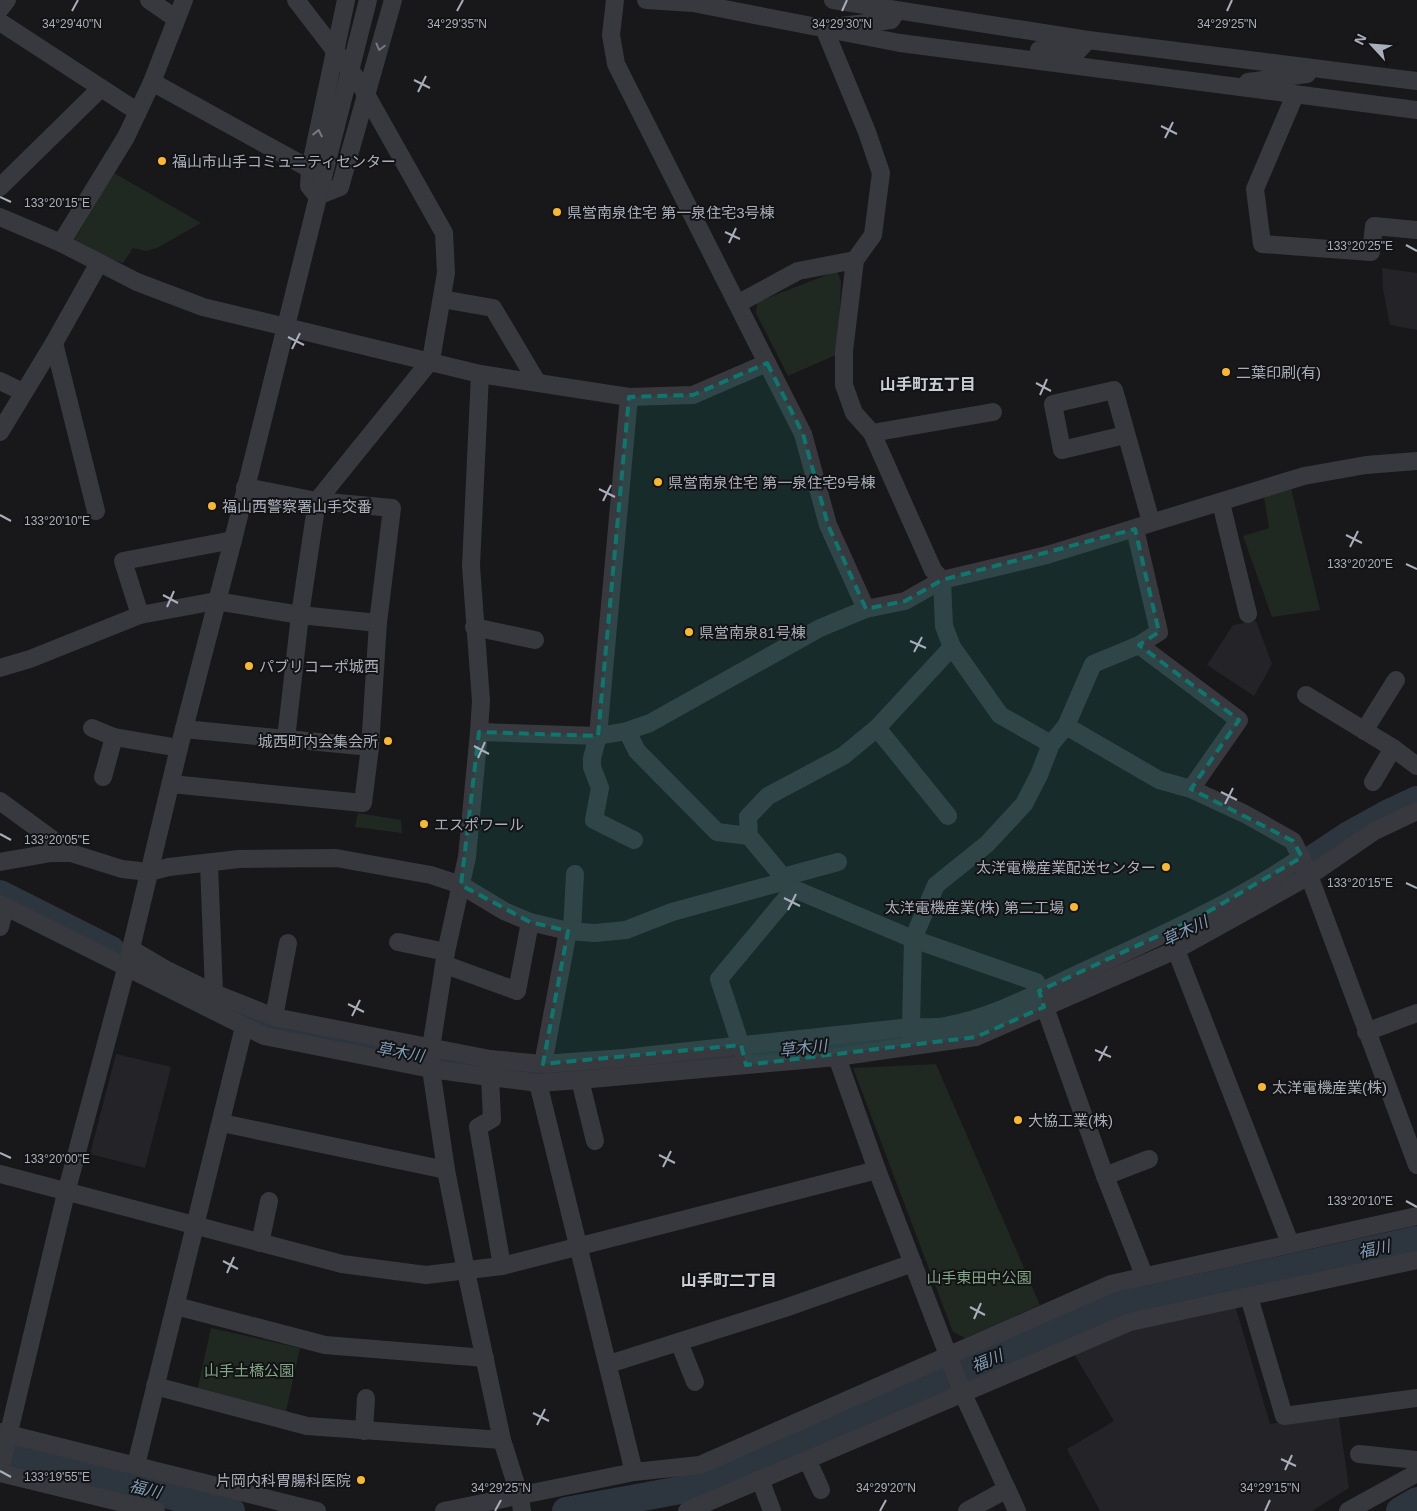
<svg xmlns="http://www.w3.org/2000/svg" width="1417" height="1511" font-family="Helvetica,'Noto Sans JP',sans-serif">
	<rect width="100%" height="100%" fill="#18181a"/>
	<g fill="#242327">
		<path d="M1382,268L1417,273V330L1390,325L1383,289Z"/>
		<path d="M1256,621L1272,664L1254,696L1207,665L1233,625Z"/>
		<path d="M116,1054L171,1067L145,1168L90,1154Z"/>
		<path d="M1235,1305L1270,1424L1338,1412L1349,1488L1312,1511H1100L1067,1449L1114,1421L1071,1349L1132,1327Z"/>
	</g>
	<g fill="#1f2821">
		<path d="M114,173L201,223L157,248L146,251L133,248L123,263L101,256L73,242Z"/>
		<path d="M837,271L841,281L838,354L788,376L756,313L757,302Z"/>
		<path d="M1291,488L1320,610L1272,617L1243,536L1269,528L1264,497Z"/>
		<path d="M358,813L401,820L402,833L355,827Z"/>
		<path d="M936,1064L1040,1305L965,1338L953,1332L853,1068Z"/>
		<path d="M211,1328L300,1348L286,1412L197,1391Z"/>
	</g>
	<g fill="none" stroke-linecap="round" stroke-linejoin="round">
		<g stroke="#2d363e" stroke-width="28">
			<path d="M1280,881L1349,835L1387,814L1417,800"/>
			<path d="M0,894L111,950"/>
			<path d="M198,993L230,1009L269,1025L310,1036L484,1067L536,1071H583L939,1033"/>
			<path d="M0,1452L231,1511"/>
			<path d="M566,1511L686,1489L1116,1306L1417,1240"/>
			<path d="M1400,1511L1417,1501"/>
		</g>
		<g stroke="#38393f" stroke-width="18">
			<path d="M149,0L175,18"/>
			<path d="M346,0L310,169L309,186L317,196L340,187L393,0"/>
			<path d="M646,0L693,3L900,43L1417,110"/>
			<path d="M833,0L1088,40L1417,81"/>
			<path d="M0,9L7,0"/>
			<path d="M897,11L891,20L824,28L867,132L881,173L873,235L855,260L844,351V385L854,413L872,433L933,570L942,580L944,626L952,647L1000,715L1051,744"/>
			<path d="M0,22L138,112"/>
			<path d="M1039,50L1077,52L1088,40"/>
			<path d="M152,82L310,169"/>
			<path d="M1248,82L1307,74"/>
			<path d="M1295,95L1255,189L1262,244L1371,252L1374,226L1417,230"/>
			<path d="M0,187L101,88"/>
			<path d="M0,217L61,243L137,282L203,307L480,374L471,566L481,701L479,732L467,857L446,952L431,1048V1069L446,1170L466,1271L502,1440L520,1497L522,1511"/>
			<path d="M61,243L126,137L152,82L184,0"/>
			<path d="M442,299L493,308L537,382"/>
			<path d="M739,303L798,271L855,260"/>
			<path d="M54,343L96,511"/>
			<path d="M767,363L803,434L828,525L866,609L905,601L942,580L1047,555L1304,476L1366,465L1417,461"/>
			<path d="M480,374L629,397L693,395L767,363L616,64L611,35L615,0"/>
			<path d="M0,381L23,392"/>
			<path d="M629,397L598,736L592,758V767L600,788L594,820L634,840"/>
			<path d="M0,432L54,343L99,263"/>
			<path d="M872,433L993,412"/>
			<path d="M1125,435L1062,450L1053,404L1114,390L1151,522"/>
			<path d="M1221,503L1248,614"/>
			<path d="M140,615L123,561L233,540"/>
			<path d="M474,627L535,640"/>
			<path d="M1139,645L1239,720L1191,789"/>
			<path d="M952,647L877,728L843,756L768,796L748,817L749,836L783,877L782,882L794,889L913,939L1036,982L1105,1176L1144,1275"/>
			<path d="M0,668L30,659L140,615L216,601L300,615L378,623"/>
			<path d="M1306,695L1393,748L1417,766"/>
			<path d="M1066,726L1159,780L1191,789L1245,814L1293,841L1307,870L1417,1165"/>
			<path d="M92,728L114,737L179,748"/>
			<path d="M877,728L948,816"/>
			<path d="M184,729L370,747"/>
			<path d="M627,731L637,751L717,832L749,836"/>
			<path d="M1364,731L1396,680"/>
			<path d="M479,732L598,736L627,731L650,723L820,628L866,609"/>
			<path d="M286,739L300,615L317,501L431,360L446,273L444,233L359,82L296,0"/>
			<path d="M103,777L114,737"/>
			<path d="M1373,782L1393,748"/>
			<path d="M171,784L363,803L370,747L378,623L392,508L317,501L245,487"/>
			<path d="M0,801L71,853L122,869L149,872L169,867L239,859L336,858L431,875L461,885L504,911L530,922L568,931L595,933L626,930L672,912L782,882"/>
			<path d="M0,862L51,853H71"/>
			<path d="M209,864L214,993"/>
			<path d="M783,877L838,862"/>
			<path d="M0,904L264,1036L431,1069L490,1077L538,1083L580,1080L837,1057L976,1037L1176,950L1309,876L1373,832L1417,811"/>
			<path d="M0,927L5,907"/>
			<path d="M572,931L575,874"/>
			<path d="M398,942L446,952"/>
			<path d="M131,949L165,969L214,993L274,1017L490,1059L543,1064L624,1058L911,1027L913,939L936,885L987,844L1024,804L1039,775L1051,744L1066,726L1093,664L1139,645L1159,632L1135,529"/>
			<path d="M1176,950L1290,1243"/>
			<path d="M446,965L517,991L530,922"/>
			<path d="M274,1017L288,943"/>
			<path d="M1366,1032L1417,1013"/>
			<path d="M911,1039V1027C922,1027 934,1028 945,1026C997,1017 1046,988 1093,967C1165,934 1237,901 1302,857"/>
			<path d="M744,1055L719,979L794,889"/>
			<path d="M837,1057L877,1170L963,1394L1017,1511"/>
			<path d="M543,1064L568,931"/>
			<path d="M490,1077L492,1119L478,1127L502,1266"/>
			<path d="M580,1080L595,1141"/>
			<path d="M538,1083L634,1472"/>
			<path d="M222,1123L446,1170"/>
			<path d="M0,1174L342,1264L426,1275L502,1266L877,1170"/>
			<path d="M1105,1176L1149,1159"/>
			<path d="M260,1243L269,1201"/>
			<path d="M1249,1297L1284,1416L1417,1398"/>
			<path d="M176,1306L325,1345L485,1358"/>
			<path d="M679,1342L695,1382"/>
			<path d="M609,1364L785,1308L913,1263"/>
			<path d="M155,1386L307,1426L502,1440"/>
			<path d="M364,1431L366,1398"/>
			<path d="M0,1432L317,1511"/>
			<path d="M1359,1454L1417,1460"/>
			<path d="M808,1461L821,1490"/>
			<path d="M136,1465L244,1027"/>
			<path d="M0,1470L66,1193L126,969L179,748L233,540L323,177"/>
			<path d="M0,1473L156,1511"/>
			<path d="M760,1479L772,1511"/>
			<path d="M444,1511L634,1472L700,1465L1111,1284L1417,1216"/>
			<path d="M687,1511L1130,1322L1417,1260"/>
			<path d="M967,1511L1007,1489"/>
			<path d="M1348,1511L1417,1473"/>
		</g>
		<path stroke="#38393f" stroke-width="18" d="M323,177L368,0"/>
	</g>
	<defs><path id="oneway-chevron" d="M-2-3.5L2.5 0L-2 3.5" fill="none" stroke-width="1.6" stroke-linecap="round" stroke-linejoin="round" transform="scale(1.25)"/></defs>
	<g stroke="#767983">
		<use href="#oneway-chevron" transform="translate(380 47) rotate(105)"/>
		<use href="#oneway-chevron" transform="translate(318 133) rotate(-78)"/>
	</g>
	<path fill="#0f766e" fill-opacity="0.2" stroke="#0f766e" stroke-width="4" stroke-dasharray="10 6" stroke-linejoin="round" d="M767,363L803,434L828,525L866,609L905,601L942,580L1135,529L1159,632L1139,645L1239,720L1191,789L1293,841L1302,857L1199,917L1039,991L1044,1007L976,1037L746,1065L741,1045L543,1064L568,931L530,922L461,885L479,732L598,736L629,397L693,395Z"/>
	<path fill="none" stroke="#a9aeba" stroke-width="2" d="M72,11L78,0M457,11L463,0M842,11L847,0M1227,11L1232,0M414,80L430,88M418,92L426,76M1161,126L1177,134M1165,138L1173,122M0,197L11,202M725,232L740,239M729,243L736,228M1406,245L1417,251M288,337L304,345M292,349L300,333M1036,383L1051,391M1040,395L1047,379M599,489L615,497M603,501L611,485M0,515L11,521M1346,535L1362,543M1350,547L1358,531M1406,564L1417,569M163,595L178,603M167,607L174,591M910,641L926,648M914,652L922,637M474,746L489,754M478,758L485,742M1221,792L1237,800M1225,804L1233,788M0,834L11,840M1406,883L1417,888M784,898L800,906M788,910L796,894M348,1004L364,1012M352,1016L360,1000M1095,1050L1111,1057M1099,1061L1107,1046M0,1153L11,1158M659,1155L675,1163M663,1167L671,1151M1406,1201L1417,1207M223,1261L238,1269M227,1273L234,1257M970,1307L985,1315M974,1319L981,1303M533,1413L549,1421M537,1425L545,1409M1281,1459L1296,1466M1285,1470L1292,1455M0,1471L11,1477M495,1511L501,1500M880,1511L886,1500M1265,1511L1270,1500"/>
	<g fill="#f8b831" stroke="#131315" stroke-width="2">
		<circle cx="162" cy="161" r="5"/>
		<circle cx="557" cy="212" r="5"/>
		<circle cx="1226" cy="372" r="5"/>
		<circle cx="658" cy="482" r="5"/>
		<circle cx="212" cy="506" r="5"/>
		<circle cx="689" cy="632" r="5"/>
		<circle cx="249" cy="666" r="5"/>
		<circle cx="388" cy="741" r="5"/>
		<circle cx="424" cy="824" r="5"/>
		<circle cx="1166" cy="867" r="5"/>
		<circle cx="1074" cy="907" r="5"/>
		<circle cx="1262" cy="1087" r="5"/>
		<circle cx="1018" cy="1120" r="5"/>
		<circle cx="361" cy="1480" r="5"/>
	</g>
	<g text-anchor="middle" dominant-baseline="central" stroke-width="4" stroke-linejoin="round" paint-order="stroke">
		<g font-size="15" fill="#a9aeba" stroke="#131315" text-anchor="start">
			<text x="172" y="161">福山市山手コミュニティセンター</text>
			<text x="567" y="212">県営南泉住宅 第一泉住宅3号棟</text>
			<text x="1236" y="372">二葉印刷(有)</text>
			<text x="668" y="482">県営南泉住宅 第一泉住宅9号棟</text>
			<text x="222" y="506">福山西警察署山手交番</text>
			<text x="699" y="632">県営南泉81号棟</text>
			<text x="259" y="666">パブリコーポ城西</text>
			<text x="378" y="741" text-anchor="end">城西町内会集会所</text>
			<text x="434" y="824">エスポワール</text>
			<text x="1156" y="867" text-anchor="end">太洋電機産業配送センター</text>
			<text x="1064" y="907" text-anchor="end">太洋電機産業(株) 第二工場</text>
			<text x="1272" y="1087">太洋電機産業(株)</text>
			<text x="1028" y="1120">大協工業(株)</text>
			<text x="351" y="1480" text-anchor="end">片岡内科胃腸科医院</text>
		</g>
		<g font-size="15" fill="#80a683" stroke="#131315">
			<text x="979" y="1277">山手東田中公園</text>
			<text x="249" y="1370">山手土橋公園</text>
		</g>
		<g font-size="16" font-weight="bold" fill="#cbcdd6" stroke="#131315">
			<text x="928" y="384">山手町五丁目</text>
			<text x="729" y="1280">山手町二丁目</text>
		</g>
		<g font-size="16" font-style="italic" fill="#7f9cb6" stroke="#131315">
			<text transform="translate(1185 931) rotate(-25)">草木川</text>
			<text transform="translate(803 1048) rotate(-6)">草木川</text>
			<text transform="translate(400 1052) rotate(10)">草木川</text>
			<text transform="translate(1374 1249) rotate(-12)">福川</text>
			<text transform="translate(987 1361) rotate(-23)">福川</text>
			<text transform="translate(145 1489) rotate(14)">福川</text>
		</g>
	</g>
	<g font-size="12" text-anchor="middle" fill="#a9aeba" stroke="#131315" stroke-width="4" stroke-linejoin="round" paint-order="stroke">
		<text x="72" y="28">34°29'40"N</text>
		<text x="457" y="28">34°29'35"N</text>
		<text x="842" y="28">34°29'30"N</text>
		<text x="1227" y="28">34°29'25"N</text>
		<text x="57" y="207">133°20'15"E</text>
		<text x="1360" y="250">133°20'25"E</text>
		<text x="57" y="525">133°20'10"E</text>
		<text x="1360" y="568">133°20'20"E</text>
		<text x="57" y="844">133°20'05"E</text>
		<text x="1360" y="887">133°20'15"E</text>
		<text x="57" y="1163">133°20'00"E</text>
		<text x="1360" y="1205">133°20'10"E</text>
		<text x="57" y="1481">133°19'55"E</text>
		<text x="501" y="1492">34°29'25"N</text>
		<text x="886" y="1492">34°29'20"N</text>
		<text x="1270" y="1492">34°29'15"N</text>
	</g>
	<g transform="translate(1372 45) rotate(296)" stroke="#131315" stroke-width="4" paint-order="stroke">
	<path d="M0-4L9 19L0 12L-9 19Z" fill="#a9aeba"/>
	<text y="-8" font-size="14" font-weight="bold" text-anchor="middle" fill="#a9aeba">N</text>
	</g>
</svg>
